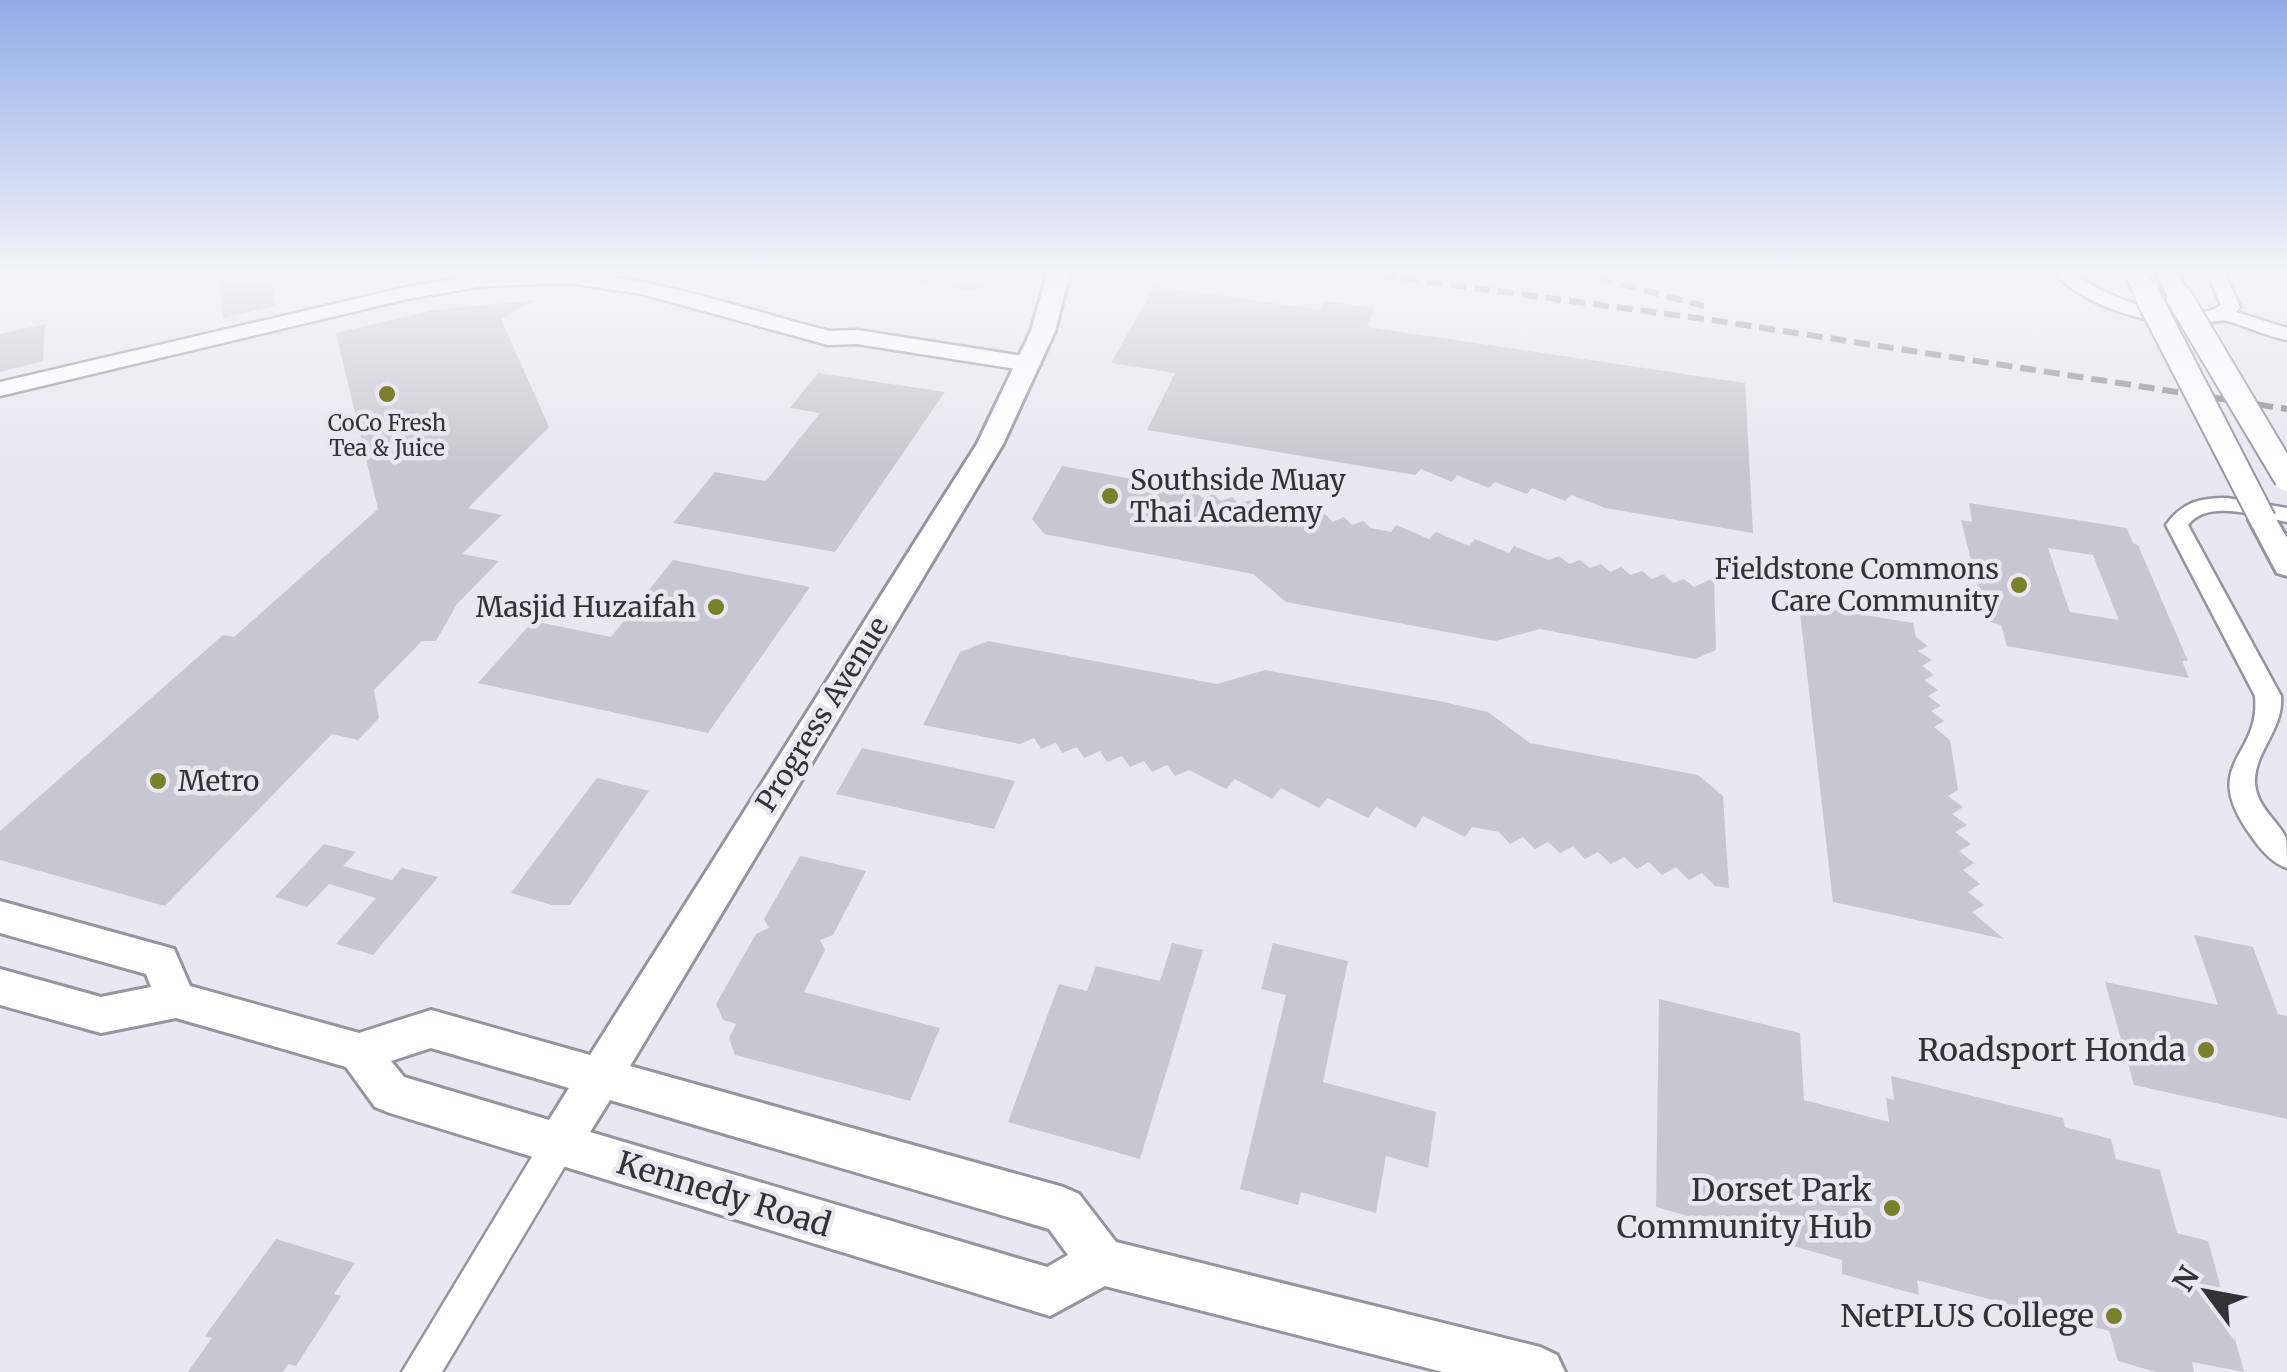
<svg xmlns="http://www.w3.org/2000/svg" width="2287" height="1372" font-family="Merriweather,serif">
	<rect width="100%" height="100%" fill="#e9e7f2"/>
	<g fill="#c8c7d1" fill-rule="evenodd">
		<path d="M243,272H269L276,306L223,318L218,277Z"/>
		<path d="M918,272H1017L1018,278L970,291L918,283Z"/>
		<path d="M1155,286L1321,310L1325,301L1374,308L1367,327L1745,383L1753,533L1605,508L1571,495L1565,501L1532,488L1527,494L1495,482L1489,488L1457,475L1452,482L1421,469L1415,475L1147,430L1175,373L1111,363Z"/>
		<path d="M535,300L501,319L549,427L468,508L502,515L462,554L499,561L457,604L436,641H422L374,690L379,718L358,740L332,734L165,906L0,860V831L223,635L234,637L378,509L336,333L434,310Z"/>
		<path d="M45,324L43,361L0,372V334Z"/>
		<path d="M818,373L945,392L835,552L673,523L715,472L766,481L820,413L790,408Z"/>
		<path d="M1062,466L1143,481L1149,488L1160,484L1166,491L1178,487L1184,494L1195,490L1202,498L1214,494L1220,501L1232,497L1239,504L1250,500L1258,508L1269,504L1291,526L1298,503L1314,518L1325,514L1333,522L1344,517L1352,525L1363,521L1371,528L1391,532L1396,525L1429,539L1436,532L1469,546L1475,539L1509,553L1514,546L1549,560L1559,556L1569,564L1580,560L1590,568L1601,564L1610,572L1621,567L1631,575L1642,571L1652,579L1663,574L1673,583L1684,579L1694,587L1714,578L1716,650L1695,659L1540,629L1495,641L1286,602L1253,574L1044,534L1032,519Z"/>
		<path d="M1969,503L2127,528L2133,543L2138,545L2188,661H2182L2189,678L2007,646L2001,625L1986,621L1961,520L1972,522ZM2048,548L2093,555L2119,620L2070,612Z"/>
		<path d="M673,560L810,587L708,733L478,683L533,621L611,637Z"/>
		<path d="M1799,604L1913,623L1916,637L1928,646L1918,651L1932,660L1922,666L1934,675L1924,680L1938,690L1928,696L1941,706L1931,711L1944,721L1934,727L1950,740L1958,790L1948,796L1963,807L1952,814L1967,825L1955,832L1971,844L1959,851L1974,863L1963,870L1980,884L1968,892L1984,905L1972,912L2004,939L1833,902Z"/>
		<path d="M988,641L1217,684L1265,670L1439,701L1488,712L1530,743L1698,775L1723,796L1729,888L1715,886L1702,873L1689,880L1676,867L1662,875L1649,862L1637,869L1624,857L1611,864L1598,852L1585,859L1573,846L1560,853L1548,842L1535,849L1523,837L1510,844L1499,832L1472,827L1465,837L1423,816L1416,828L1376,807L1368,818L1328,798L1319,808L1281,788L1272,799L1235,779L1226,789L1189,770L1175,776L1167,765L1152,772L1144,761L1130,767L1122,756L1107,762L1100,751L1084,758L1077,747L1062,753L1056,743L1041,749L1034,738L1020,744L923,725L960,652Z"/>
		<path d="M862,748L1015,781L994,829L836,794Z"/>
		<path d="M597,778L649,791L570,905H552L511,893Z"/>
		<path d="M324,844L356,852L343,866L392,880L402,868L438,877L373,955L336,944L376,898L329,884L307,907L275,897Z"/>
		<path d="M800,856L866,871L833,935L820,940L825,950L804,992L940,1028L910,1101L735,1055L729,1038L736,1024L723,1020L716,1004L756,934L769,928L764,919Z"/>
		<path d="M2194,935L2253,947L2278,1014L2287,1016V1119L2134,1085L2105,982L2218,1005Z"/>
		<path d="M1172,943L1203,950L1140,1159L1008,1122L1059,984L1087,991L1096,966L1160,981Z"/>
		<path d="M1273,943L1348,961L1323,1082L1436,1112L1428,1168L1386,1156L1376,1213L1301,1192L1298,1205L1240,1189L1286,995L1261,989Z"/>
		<path d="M1659,999L1800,1033L1804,1100L1889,1122L1886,1098L1894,1100L1891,1076L2063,1118L2065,1127L2111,1139L2116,1159L2160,1170L2177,1233L2208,1241L2244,1372L2192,1362L2194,1372H2156L2118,1361L2109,1331L1917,1280L1919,1295L1842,1274V1260L1656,1207Z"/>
		<path d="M276,1239L355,1263L334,1294L341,1296L296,1366L288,1364L283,1372H188L212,1338L205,1336Z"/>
	</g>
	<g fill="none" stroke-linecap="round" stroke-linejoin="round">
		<g stroke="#96959f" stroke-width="5">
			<g id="minor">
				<path d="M2054,272C2076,271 2086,283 2105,292C2137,306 2190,326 2221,305L2207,272H2224L2240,307L2236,312L2287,328V340C2266,336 2248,327 2228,321C2218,319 2208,324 2197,324C2152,326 2084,307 2054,272Z"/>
				<path d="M2227,498L2287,508V522C2258,517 2209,498 2188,525L2281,696C2284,730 2253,752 2255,784C2258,809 2276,818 2286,838C2287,845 2287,860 2287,868C2272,863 2261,850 2252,837C2197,762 2261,759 2255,696L2166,525C2182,502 2200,498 2227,498Z"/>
				<path d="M559,1128L571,1132L576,1144L571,1156L442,1372H402L547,1132Z"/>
			</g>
		</g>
		<g stroke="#96959f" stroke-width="5">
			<path id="tertiary" d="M545,272C641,272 736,307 829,331L857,330L1030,357L1041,364L1030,371L857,344L828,345L642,294L570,283L484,286L407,299L0,396V382L407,287L484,274Z"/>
		</g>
		<g stroke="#96959f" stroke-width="6">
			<g id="secondary">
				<path d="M1048,272H1070L1055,331L1003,444L630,1066L1063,1187L1079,1194L1116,1242L1540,1347L1557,1355L1565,1372H1443L1105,1286L1050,1316L390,1113L375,1107L346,1067L176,1018L101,1033L0,1005V969L101,997L151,987L146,974L0,933V901L174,949L190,986L359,1033L431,1010L590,1055L977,444L1031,331ZM431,1048L569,1088L549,1120L404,1077L391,1061ZM610,1100L1049,1229L1068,1255L1047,1267L590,1132Z"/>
				<path d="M2123,272H2145L2157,293L2154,298H2138Z"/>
				<path d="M2155,272H2177L2190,297L2187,302H2171Z"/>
				<path d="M2263,511L2273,514L2287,538V576L2277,573L2249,520L2253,514Z"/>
			</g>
		</g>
		<use href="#minor" fill="#fff" fill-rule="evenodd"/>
		<use href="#tertiary" fill="#fff" fill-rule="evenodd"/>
		<use href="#secondary" fill="#fff" fill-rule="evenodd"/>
		<g stroke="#8a8991" stroke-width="6" stroke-dasharray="16 8" stroke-linecap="butt">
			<path d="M1355,272L1712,320L2287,409"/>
			<path d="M1574,272L1704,306"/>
		</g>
		<g stroke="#96959f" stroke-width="29" stroke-linecap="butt">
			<g id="secondary-bridge">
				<path d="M2146,293L2263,520"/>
				<path d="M2179,297L2287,478"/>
			</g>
		</g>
		<use href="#secondary-bridge" stroke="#fff" stroke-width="25"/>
	</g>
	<linearGradient id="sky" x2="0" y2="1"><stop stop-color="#91ace7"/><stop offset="0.59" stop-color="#f5f4f9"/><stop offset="1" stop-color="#f5f4f9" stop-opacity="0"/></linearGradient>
	<rect width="2287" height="464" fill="url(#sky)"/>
	<g fill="#7a802b" stroke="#e9e7f2" stroke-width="4">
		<circle cx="387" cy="394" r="10"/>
		<circle cx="1110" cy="496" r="10"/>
		<circle cx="2019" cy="585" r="10"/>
		<circle cx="716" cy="607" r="10"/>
		<circle cx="158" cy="781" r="10"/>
		<circle cx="2206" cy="1050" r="10"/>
		<circle cx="1892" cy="1208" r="10"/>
		<circle cx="2114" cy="1316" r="10"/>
	</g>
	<g text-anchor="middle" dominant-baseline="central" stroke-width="9" stroke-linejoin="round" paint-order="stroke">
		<g font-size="22" fill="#333337" stroke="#e9e7f2">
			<text x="387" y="423">CoCo Fresh<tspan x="387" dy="25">Tea &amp; Juice</tspan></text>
		</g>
		<g font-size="28" fill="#333337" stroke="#e9e7f2" text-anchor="start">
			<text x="1130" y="480">Southside Muay<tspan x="1130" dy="32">Thai Academy</tspan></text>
			<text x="1999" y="569" text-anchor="end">Fieldstone Commons<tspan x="1999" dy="32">Care Community</tspan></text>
			<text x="696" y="607" text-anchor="end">Masjid Huzaifah</text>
			<text x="178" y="781">Metro</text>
		</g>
		<g font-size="28" fill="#333337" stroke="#e9e7f2">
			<text transform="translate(822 714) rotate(-58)">Progress Avenue</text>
		</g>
		<g font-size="32" fill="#333337" stroke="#e9e7f2" text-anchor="end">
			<text x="2186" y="1050">Roadsport Honda</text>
			<text x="1872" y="1190">Dorset Park<tspan x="1872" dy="37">Community Hub</tspan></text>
			<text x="2094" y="1316">NetPLUS College</text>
		</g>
		<g font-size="32" fill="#333337" stroke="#e9e7f2">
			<text transform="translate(724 1194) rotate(17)">Kennedy Road</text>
		</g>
	</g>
	<g transform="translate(2207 1292) rotate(302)" stroke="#e9e7f2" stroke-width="8" paint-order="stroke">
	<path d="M0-8L18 38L0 25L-18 38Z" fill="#333337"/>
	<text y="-15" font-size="28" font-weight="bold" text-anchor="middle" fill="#333337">N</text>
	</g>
</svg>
